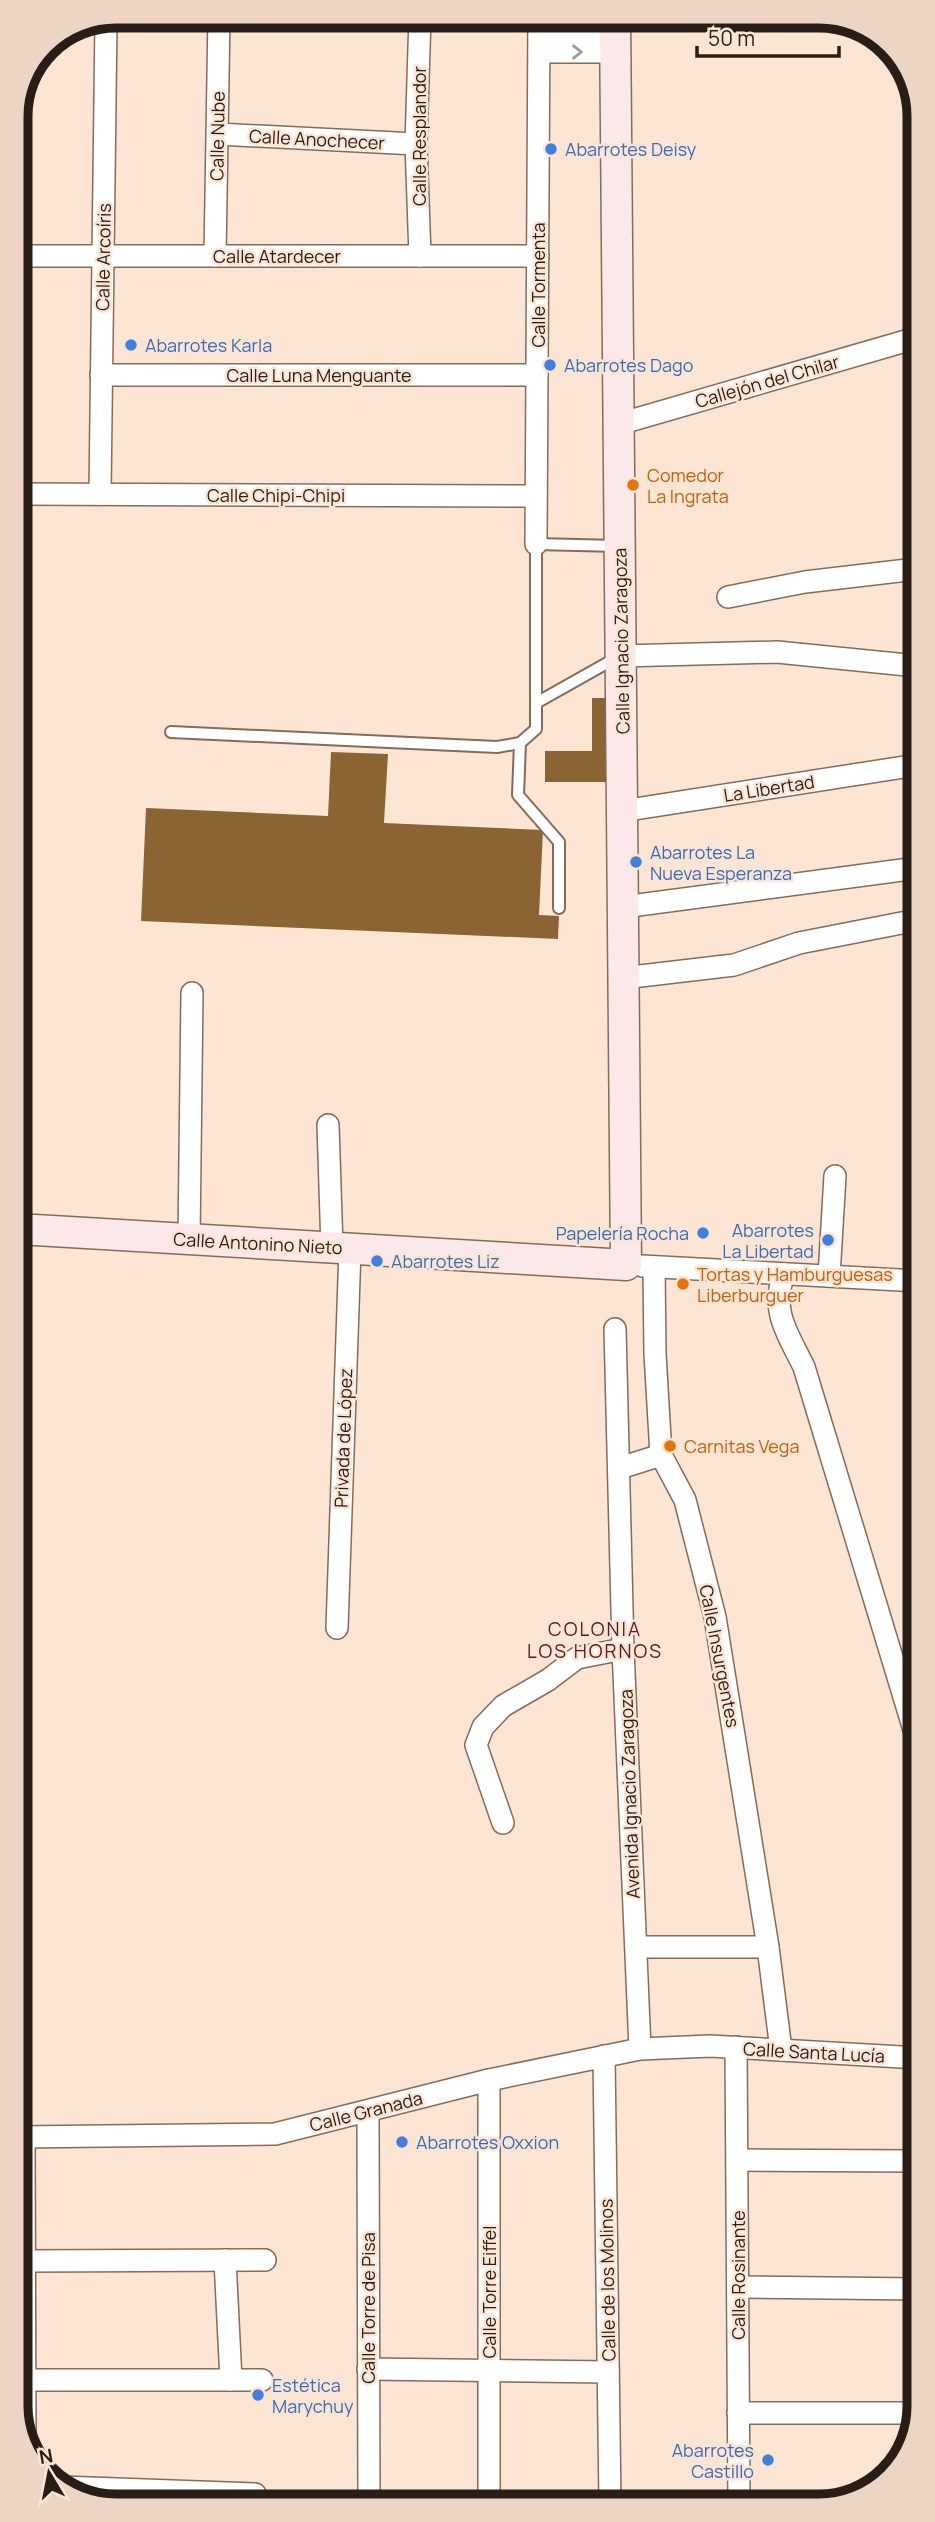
<svg xmlns="http://www.w3.org/2000/svg" width="935" height="2522" font-family="Manrope,sans-serif">
	<rect width="100%" height="100%" fill="#fde5d4"/>
	<g fill="#8a6432">
		<path d="M592,698H611L610,782H545V751H592Z"/>
		<path d="M331,752L388,754L384,823L543,830L539,915L559,916L558,939L141,921L146,808L328,816Z"/>
	</g>
	<g fill="none" stroke-linecap="round" stroke-linejoin="round">
		<g stroke="#856c59" stroke-width="14">
			<g id="lane">
				<path d="M536,703L616,658"/>
				<path d="M171,732L497,747L520,743L536,729V544L618,546"/>
				<path d="M520,743L518,795L559,842V908"/>
			</g>
		</g>
		<g stroke="#856c59" stroke-width="24">
			<g id="street">
				<path d="M420,16L416,144L420,256"/>
				<path d="M539,37L615,35"/>
				<path d="M539,52H616"/>
				<path d="M218,134L416,144"/>
				<path d="M16,256H538"/>
				<path d="M215,256L219,16"/>
				<path d="M101,375H537"/>
				<path d="M619,424L916,338"/>
				<path d="M16,494L536,496"/>
				<path d="M100,494L106,20"/>
				<path d="M536,544L539,16"/>
				<path d="M728,597L805,582L916,569"/>
				<path d="M621,656L777,652L917,666"/>
				<path d="M622,811L917,765"/>
				<path d="M623,907L917,868"/>
				<path d="M623,978L734,965L799,943L917,920"/>
				<path d="M328,1125L332,1248"/>
				<path d="M189,1239L192,993"/>
				<path d="M642,1266L918,1281"/>
				<path d="M654,1267L655,1354L661,1455L685,1500L715,1617L768,1947L781,2050"/>
				<path d="M784,1274C770,1311 788,1334 804,1367L918,1743"/>
				<path d="M829,1276L835,1176"/>
				<path d="M615,1329L623,1649L640,2049"/>
				<path d="M620,1468L661,1455"/>
				<path d="M337,1628L350,1249"/>
				<path d="M503,1823L476,1745L483,1727L503,1706L548,1680L577,1658L623,1649"/>
				<path d="M636,1947H768"/>
				<path d="M736,2047L739,2503"/>
				<path d="M604,2056L610,2504"/>
				<path d="M489,2080V2504"/>
				<path d="M368,2111L369,2505"/>
				<path d="M19,2137L275,2134L489,2080L640,2049L710,2046L919,2058"/>
				<path d="M24,2137L25,2442"/>
				<path d="M737,2160L919,2161"/>
				<path d="M225,2260L231,2380"/>
				<path d="M25,2261L265,2260"/>
				<path d="M738,2287L919,2289"/>
				<path d="M368,2369L608,2372"/>
				<path d="M19,2380H262"/>
				<path d="M738,2413H917"/>
				<path d="M62,2487L255,2494"/>
			</g>
		</g>
		<g stroke="#856c59" stroke-width="33">
			<path id="secondary" d="M18,1229L626,1265L615,16"/>
		</g>
		<use href="#lane" stroke="#fff" stroke-width="10"/>
		<use href="#street" stroke="#fff" stroke-width="21"/>
		<use href="#secondary" stroke="#fae9e8" stroke-width="30"/>
	</g>
	<defs><path id="oneway-chevron" d="M-2-3.5L2.5 0L-2 3.5" fill="none" stroke-width="1.6" stroke-linecap="round" stroke-linejoin="round" transform="scale(1.75)"/></defs>
	<use stroke="#9e9a96" href="#oneway-chevron" transform="translate(577 52)"/>
	<g fill="#3f7fe0" stroke="#fde5d4" stroke-width="2.5">
		<circle cx="551" cy="149" r="7"/>
		<circle cx="131" cy="345" r="7"/>
		<circle cx="550" cy="365" r="7"/>
		<circle cx="636" cy="862" r="7"/>
		<circle cx="703" cy="1233" r="7"/>
		<circle cx="828" cy="1240" r="7"/>
		<circle cx="377" cy="1261" r="7"/>
		<circle cx="402" cy="2142" r="7"/>
		<circle cx="258" cy="2395" r="7"/>
		<circle cx="768" cy="2460" r="7"/>
	</g>
	<g fill="#e8710a" stroke="#fde5d4" stroke-width="2.5">
		<circle cx="633" cy="485" r="7"/>
		<circle cx="683" cy="1284" r="7"/>
		<circle cx="670" cy="1446" r="7"/>
	</g>
	<g text-anchor="middle" dominant-baseline="central" stroke-width="5" stroke-linejoin="round" paint-order="stroke">
		<g font-size="18" fill="#281e16" stroke="#fde5d4">
			<text transform="translate(217 136) rotate(-89)">Calle Nube</text>
			<text transform="translate(419 136) rotate(-90)">Calle Resplandor</text>
			<text transform="translate(317 139) rotate(3)">Calle Anochecer</text>
			<text x="277" y="256">Calle Atardecer</text>
			<text transform="translate(103 257) rotate(-89)">Calle Arcoíris</text>
			<text transform="translate(538 285) rotate(-90)">Calle Tormenta</text>
			<text x="319" y="375">Calle Luna Menguante</text>
			<text transform="translate(767 381) rotate(-16)">Callejón del Chilar</text>
			<text x="276" y="495">Calle Chipi-Chipi</text>
			<text transform="translate(621 641) rotate(-91)">Calle Ignacio Zaragoza</text>
			<text transform="translate(769 788) rotate(-9)">La Libertad</text>
			<text transform="translate(258 1243) rotate(3)">Calle Antonino Nieto</text>
			<text transform="translate(343 1438) rotate(-88)">Privada de López</text>
			<text transform="translate(720 1656) rotate(79)">Calle Insurgentes</text>
			<text transform="translate(629 1794) rotate(-92)">Avenida Ignacio Zaragoza</text>
			<text transform="translate(814 2052) rotate(3)">Calle Santa Lucía</text>
			<text transform="translate(366 2111) rotate(-14)">Calle Granada</text>
			<text transform="translate(738 2275) rotate(-90)">Calle Rosinante</text>
			<text transform="translate(607 2280) rotate(-91)">Calle de los Molinos</text>
			<text transform="translate(489 2292) rotate(-90)">Calle Torre Eiffel</text>
			<text transform="translate(368 2308) rotate(-90)">Calle Torre de Pisa</text>
		</g>
		<g font-size="18" fill="#366cbe" stroke="#fde5d4" text-anchor="start">
			<text x="565" y="149">Abarrotes Deisy</text>
			<text x="145" y="345">Abarrotes Karla</text>
			<text x="564" y="365">Abarrotes Dago</text>
			<text x="650" y="852">Abarrotes La<tspan x="650" dy="21">Nueva Esperanza</tspan></text>
			<text x="814" y="1230" text-anchor="end">Abarrotes<tspan x="814" dy="21">La Libertad</tspan></text>
			<text x="689" y="1233" text-anchor="end">Papelería Rocha</text>
			<text x="391" y="1261">Abarrotes Liz</text>
			<text x="416" y="2142">Abarrotes Oxxion</text>
			<text x="272" y="2385">Estética<tspan x="272" dy="21">Marychuy</tspan></text>
			<text x="754" y="2450" text-anchor="end">Abarrotes<tspan x="754" dy="21">Castillo</tspan></text>
		</g>
		<g font-size="18" fill="#c56008" stroke="#fde5d4" text-anchor="start">
			<text x="647" y="475">Comedor<tspan x="647" dy="21">La Ingrata</tspan></text>
			<text x="697" y="1274">Tortas y Hamburguesas<tspan x="697" dy="21">Liberburguer</tspan></text>
			<text x="684" y="1446">Carnitas Vega</text>
		</g>
		<g font-size="19" letter-spacing="2" fill="#5e1929" stroke="#fde5d4">
			<text x="595" y="1629">COLONIA<tspan x="595" dy="22">LOS HORNOS</tspan></text>
		</g>
	</g>
	<path d="M0 0H935V2522H0ZM116 28H819A88 88 0 0 1 907 116V2406A88 88 0 0 1 819 2494H116A88 88 0 0 1 28 2406V116A88 88 0 0 1 116 28Z" fill="#ecd5c5" fill-rule="evenodd"/>
	<path fill="none" stroke="#281e16" stroke-width="9" d="M116 28H819A88 88 0 0 1 907 116V2406A88 88 0 0 1 819 2494H116A88 88 0 0 1 28 2406V116A88 88 0 0 1 116 28Z"/>
	<g transform="translate(49 2473) rotate(350)" stroke="#fde5d4" stroke-width="5" paint-order="stroke">
	<path d="M0-5L12 26L0 18L-12 26Z" fill="#281e16"/>
	<text y="-10" font-size="19" font-weight="bold" text-anchor="middle" fill="#281e16">N</text>
	</g>
	<path d="M697 46v10h142v-10" fill="none" stroke="#281e16" stroke-width="3.5"/>
	<text x="708" y="46" font-size="21" fill="#281e16" stroke="#fde5d4" stroke-width="5" paint-order="stroke">50 m</text>
</svg>
